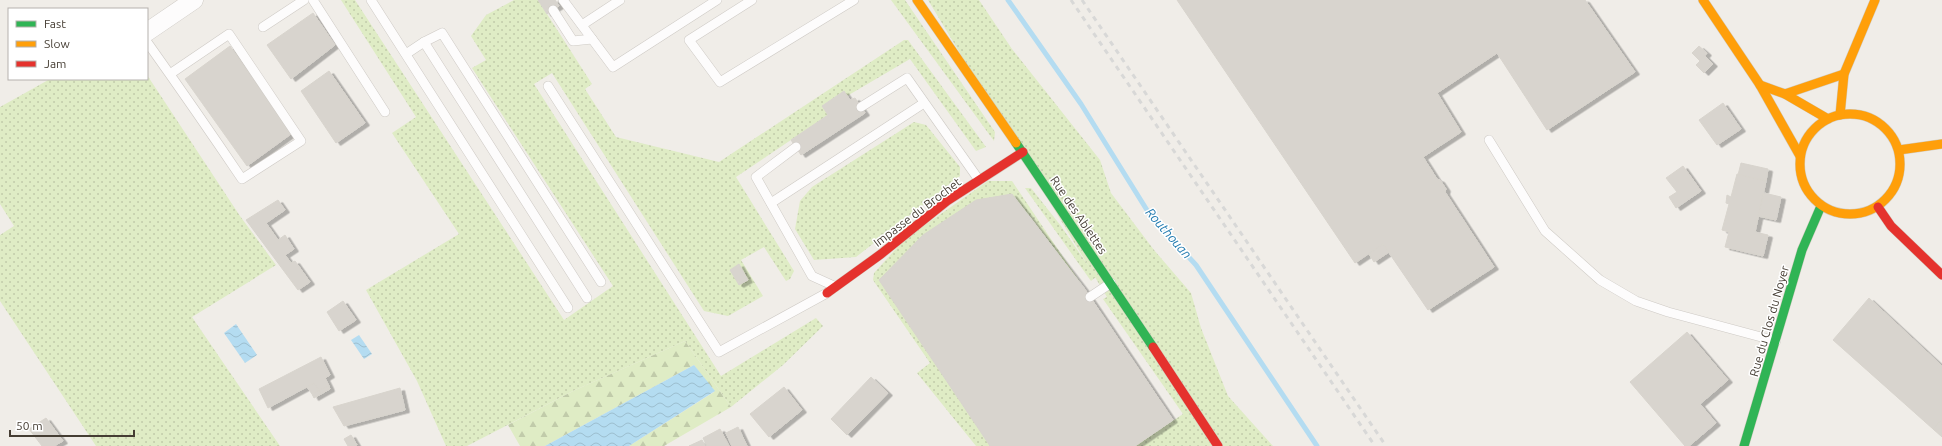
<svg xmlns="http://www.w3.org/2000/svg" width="1942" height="446" font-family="Ubuntu,sans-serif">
	<defs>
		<pattern id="grass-dots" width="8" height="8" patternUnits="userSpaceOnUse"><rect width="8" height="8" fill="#dfecc5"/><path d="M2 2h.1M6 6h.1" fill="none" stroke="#c1cbaa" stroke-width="1.8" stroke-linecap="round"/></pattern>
		<pattern id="forest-firs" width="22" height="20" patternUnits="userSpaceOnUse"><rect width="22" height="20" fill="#dfecc5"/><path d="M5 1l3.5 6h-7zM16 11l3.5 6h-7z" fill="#c1cbaa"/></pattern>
		<pattern id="water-waves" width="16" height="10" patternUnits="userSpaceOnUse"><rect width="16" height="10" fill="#b4dcf1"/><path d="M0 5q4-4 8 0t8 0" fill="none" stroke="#9cbecf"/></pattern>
		<filter id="shadow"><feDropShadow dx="4.5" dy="2.5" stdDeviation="0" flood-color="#0004"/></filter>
	</defs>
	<rect width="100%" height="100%" fill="#f0ede8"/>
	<g fill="url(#grass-dots)">
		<path d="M341,0H355L564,320L613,286L472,68L486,60L471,36L486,15L514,0H538L592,84L585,89L616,137L719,162L904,40H908L986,147L976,151L910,59L847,96L844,91L822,106L828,115L736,177L794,271L790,279L786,281L764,247L741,260L763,296L728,316L704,311L552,73L534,84L721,376L816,318L823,326L783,365L731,407L685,341L573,391L467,446H446L417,381L366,290L459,234L392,133L416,117Z"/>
		<path d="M891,0H905L995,132L994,141Z"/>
		<path d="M928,0H979L1012,49L1100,160L1111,193L1154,250L1191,293L1201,328L1228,396L1273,446H1135L1183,414L1103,299L1107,297Z"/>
		<path d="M147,75L240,216L276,265L192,317L280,446H96L0,301V235L14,226L0,204V107L50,79H147Z"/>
		<path d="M914,122L926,125L960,167V176L856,257L814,260L795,229L800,201L812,187Z"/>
		<path d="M988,181H1012L1084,288L1029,215L1008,211L1024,446H976L917,373L930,363L873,280L874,273L905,239Z"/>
		<path d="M1025,188H1031L1061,226L1096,277L1091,281Z"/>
	</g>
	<path fill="url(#forest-firs)" d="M685,341L731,407L664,446H629L714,392L694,365L545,446H520L508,425L573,391Z"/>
	<g fill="url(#water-waves)">
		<path d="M236,324L257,355L245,363L224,333Z"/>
		<path d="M359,335L372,354L364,359L351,340Z"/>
		<path d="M694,365L715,391L629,446H545Z"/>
	</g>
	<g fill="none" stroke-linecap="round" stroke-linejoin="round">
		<path stroke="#b4dcf1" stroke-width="5" d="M1008,0L1081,104L1150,215L1196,265L1317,446"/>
	</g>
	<g fill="#d8d4ce" stroke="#d8d4cd" filter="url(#shadow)">
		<path d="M538,0H555L559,6L547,14Z"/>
		<path d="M1177,0H1585L1635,72L1547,130L1497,53L1437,93L1461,132L1423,157L1437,179L1440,180L1446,189L1445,192L1494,267L1428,310L1383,244L1355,263Z"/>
		<path d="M313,13L335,45L291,79L267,45Z"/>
		<path d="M230,46L291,134L247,166L185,79Z"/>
		<path d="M1699,46L1707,53L1700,61L1692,53Z"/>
		<path d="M1705,56L1713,64L1704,73L1696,65Z"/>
		<path d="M329,71L365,123L336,143L301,91Z"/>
		<path d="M844,91L850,100L855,98L865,113L801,155L791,140L828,115L822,106Z"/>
		<path d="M1723,103L1741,129L1717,145L1699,120Z"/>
		<path d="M1741,163L1768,169L1766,181L1738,175Z"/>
		<path d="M1683,166L1701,191L1676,208L1669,197L1677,192L1666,178Z"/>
		<path d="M1737,174L1766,181L1755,232L1768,235L1763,256L1725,247L1729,232L1722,230L1729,204L1726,203L1727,195L1731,197Z"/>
		<path d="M1764,193L1781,197L1776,220L1758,216Z"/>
		<path d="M1012,194L1084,288L1173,420L1135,446H990L879,280L923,235L976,200Z"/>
		<path d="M278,200L285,210L266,223L278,240L285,235L294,249L285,255L291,263L295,261L310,282L298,290L246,220Z"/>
		<path d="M1383,244L1389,252L1374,262L1369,254Z"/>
		<path d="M739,264L748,280L739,285L730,270Z"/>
		<path d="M1869,298L1942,366V419L1933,429L1833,340Z"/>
		<path d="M343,301L356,320L339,331L327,312Z"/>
		<path d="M1687,332L1728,380L1700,404L1716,423L1689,446H1685L1630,382Z"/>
		<path d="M321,357L330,375L325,378L329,386L319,390L314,383L268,408L259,389Z"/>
		<path d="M871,377L888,393L847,435L831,419Z"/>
		<path d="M314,383L319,390L312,394L307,387Z"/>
		<path d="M329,386L330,389L321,394L319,390Z"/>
		<path d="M784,387L802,410L769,437L750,414Z"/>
		<path d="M400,388L405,410L344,426L333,407Z"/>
		<path d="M319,390L321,394L314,398L312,394Z"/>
		<path d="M46,418L63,441L54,446H42L29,429Z"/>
		<path d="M1942,419V437L1933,429Z"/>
		<path d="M738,427L747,446H732L726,433Z"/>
		<path d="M720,429L729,446H707L703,438Z"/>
		<path d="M351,435L357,445L354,446H348L344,439Z"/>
		<path d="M702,440L705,446H689Z"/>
	</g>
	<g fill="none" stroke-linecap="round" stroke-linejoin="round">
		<g stroke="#cecac5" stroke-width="10">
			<g id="lane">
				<path d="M313,0L385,112"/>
				<path d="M371,0L568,308"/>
				<path d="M563,0L613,67L717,0"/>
				<path d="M752,0L689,40L720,82L854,0"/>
				<path d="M553,10L573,41L592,39"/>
				<path d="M582,25L620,0"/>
				<path d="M263,27L304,0"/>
				<path d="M147,42C179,87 211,133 242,179L301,141L229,34L170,74"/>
				<path d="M424,42L442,33L601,282"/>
				<path d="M406,54L424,42L587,298"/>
				<path d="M548,86L719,352L827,293"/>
				<path d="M861,107L907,78L979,180"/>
				<path d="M1489,140L1545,231L1600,280L1636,301L1668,312L1776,341"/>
				<path d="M796,147L756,177L812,276L834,286"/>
				<path d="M771,203L924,103"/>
				<path d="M1090,297L1111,283"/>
			</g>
		</g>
		<g stroke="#cecac5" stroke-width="19">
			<path id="street" d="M147,32L194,0"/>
		</g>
		<g stroke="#d1cbbf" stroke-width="10">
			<g id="fast">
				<path d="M1016,143L1153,347"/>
				<path d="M1744,446L1802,250L1821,206"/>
			</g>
		</g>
		<g stroke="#d1cbbf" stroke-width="10">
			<g id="slow">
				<path d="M917,0L1016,143"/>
				<path d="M1703,0L1760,85L1800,156"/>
				<path d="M1760,85L1785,94L1828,119"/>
				<path d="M1785,94L1844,74"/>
				<circle cx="1850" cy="164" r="50"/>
				<path d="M1840,115L1844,74L1875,0"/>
				<path d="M1899,150L1942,144"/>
			</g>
		</g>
		<g stroke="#d1cbbf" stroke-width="10">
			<g id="jam">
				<path d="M1878,207L1891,226L1942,275"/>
				<path d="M827,293L881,254L947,201L1023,152"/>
				<path d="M1153,347L1218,446"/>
			</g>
		</g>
		<use href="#lane" stroke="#fdfcfc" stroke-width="9"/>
		<use href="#street" stroke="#fdfcfc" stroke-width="18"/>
		<use href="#fast" stroke="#30b455" stroke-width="9"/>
		<use href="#slow" stroke="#ff9f0a" stroke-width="9"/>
		<use href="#jam" stroke="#e5322d" stroke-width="9"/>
		<g stroke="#d8d8d7" stroke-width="3" stroke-dasharray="5 5" stroke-linecap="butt">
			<path d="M1071,0L1375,446"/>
			<path d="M1082,0L1386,446"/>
		</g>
	</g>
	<g text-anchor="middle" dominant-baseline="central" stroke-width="3" stroke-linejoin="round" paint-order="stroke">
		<g font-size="12" fill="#453d33" stroke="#fff">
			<text transform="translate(917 212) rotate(-37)">Impasse du Brochet</text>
			<text transform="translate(1079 215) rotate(56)">Rue des Ablettes</text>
			<text transform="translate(1769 321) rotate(-74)">Rue du Clos du Noyer</text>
		</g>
		<g font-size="13" font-style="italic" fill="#247cb0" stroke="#fff">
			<text transform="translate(1169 233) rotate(49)">Routhouan</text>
		</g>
	</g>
	<rect x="8" y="8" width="140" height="72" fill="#ffffff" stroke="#b5b1ad"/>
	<rect x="16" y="21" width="20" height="6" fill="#30b455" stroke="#b5b1ad"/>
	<text x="44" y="28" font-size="12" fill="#453d33">Fast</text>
	<rect x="16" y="41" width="20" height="6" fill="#ff9f0a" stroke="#b5b1ad"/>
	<text x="44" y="48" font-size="12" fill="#453d33">Slow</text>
	<rect x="16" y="61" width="20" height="6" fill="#e5322d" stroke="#b5b1ad"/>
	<text x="44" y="68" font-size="12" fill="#453d33">Jam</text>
	<path d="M10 430v6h124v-6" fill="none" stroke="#453d33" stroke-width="2"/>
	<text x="16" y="430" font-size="12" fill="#453d33" stroke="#ffffff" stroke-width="3" paint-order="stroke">50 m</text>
</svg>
